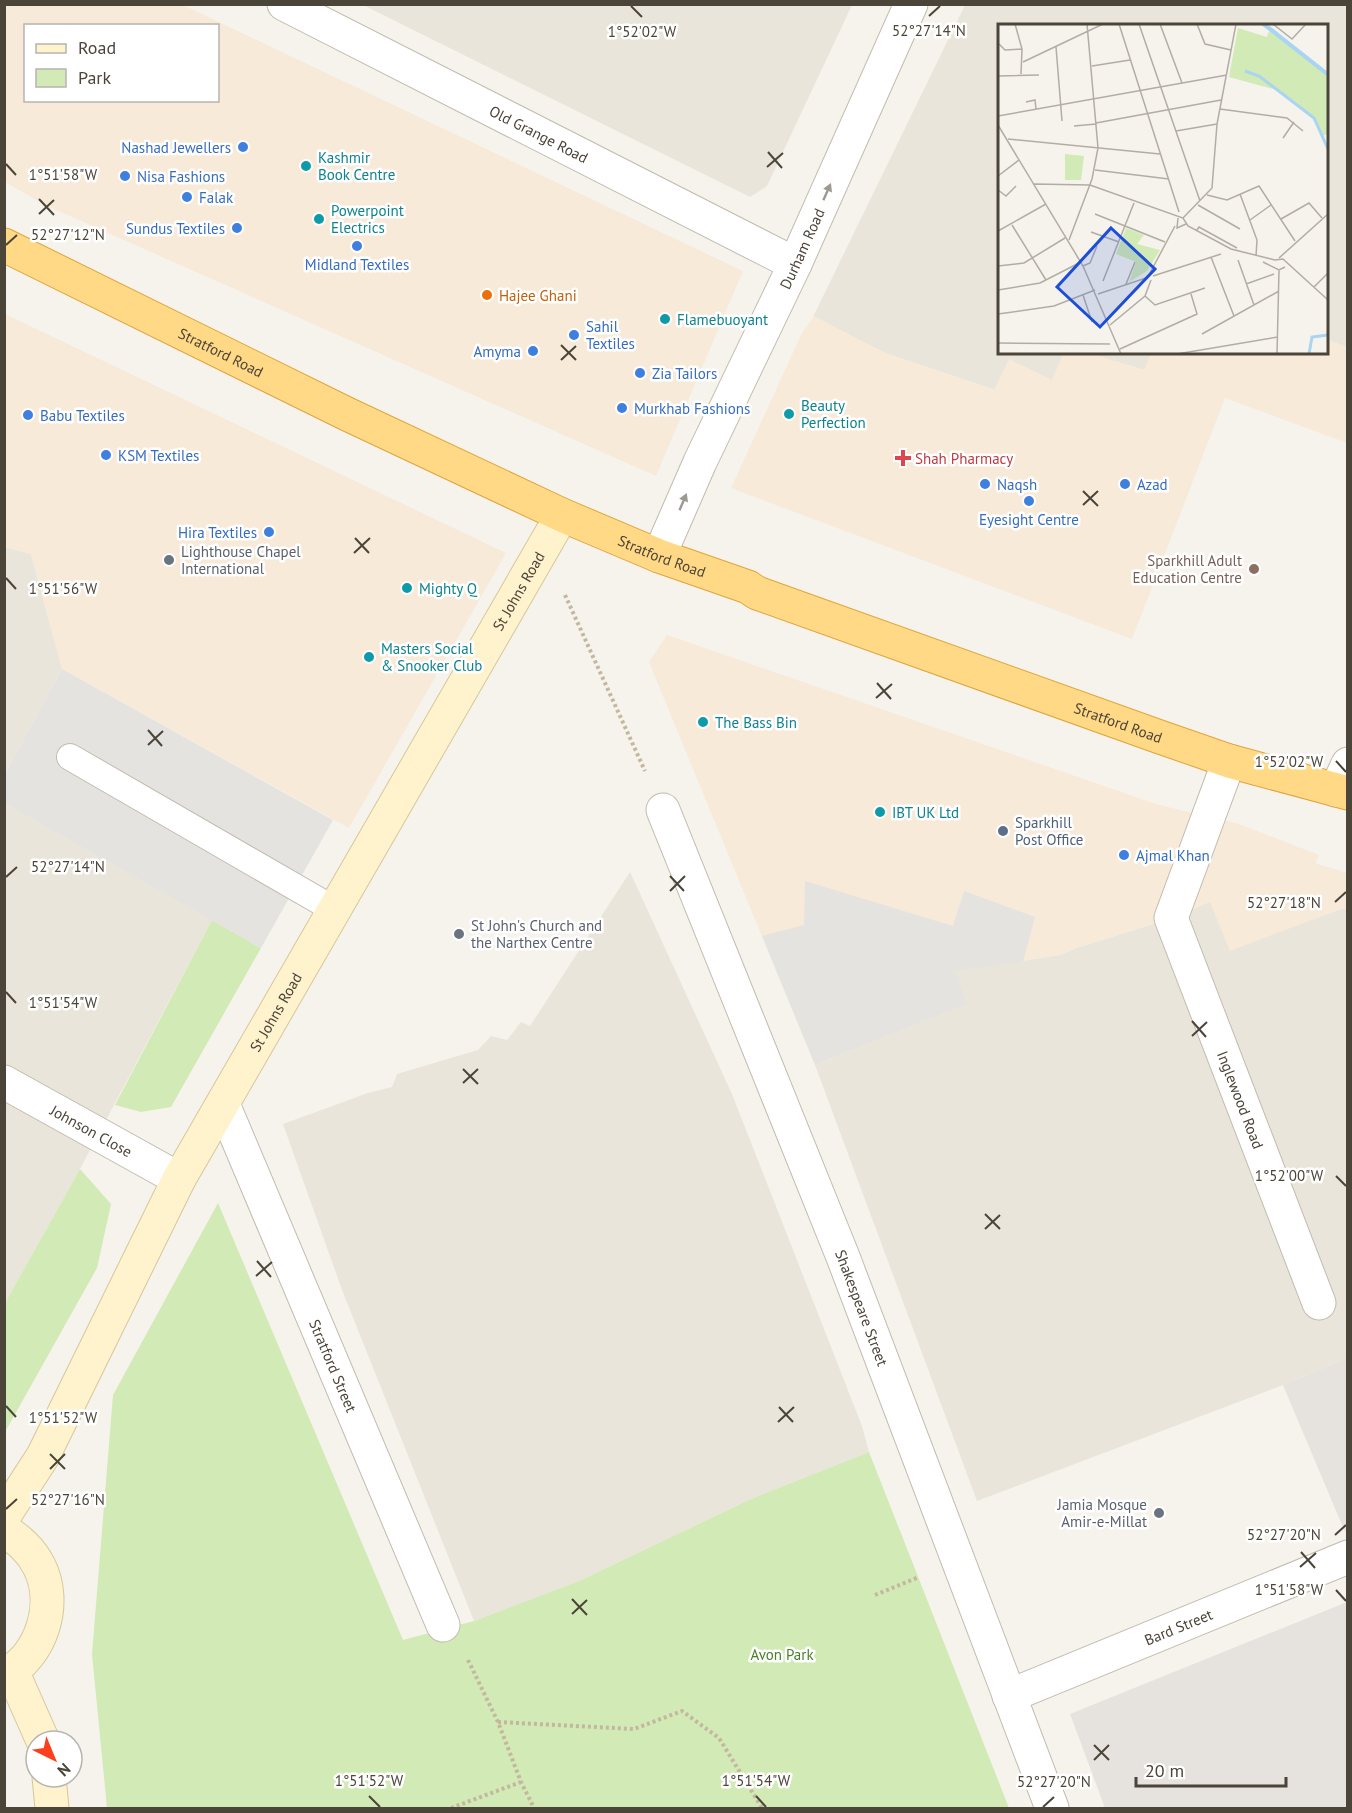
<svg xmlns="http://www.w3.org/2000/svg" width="1352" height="1813" font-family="'PT Sans',sans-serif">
	<rect width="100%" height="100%" fill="#f6f3ec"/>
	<g fill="#eae5da">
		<path d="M363,5H852L767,186L750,197Z"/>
		<path d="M965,5H1347V347L1327,340L1326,26H1000V352L1064,353L1052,380L995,390L885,353L813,317Z"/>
		<path d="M1091,353H1151L1145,370L1107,359Z"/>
		<path d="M5,547L31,554L62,669L5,773Z"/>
		<path d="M5,804L212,920L80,1169L5,1303Z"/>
		<path d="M630,872L732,1094L862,1426L869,1452L751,1499L579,1581L474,1621L342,1290L283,1124L368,1093L392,1087L397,1074L478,1050L491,1036L507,1040L521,1022L530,1026Z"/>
		<path d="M1210,901L1288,928L1341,909H1347V1358L1283,1385L977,1501L815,1065L967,1004L954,971L1060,955L1076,948L1170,919Z"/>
	</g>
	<g fill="#f7ead8" fill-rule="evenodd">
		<path d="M5,4L183,5L743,271L656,476L45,205L5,182ZM26,26H218V100H26Z"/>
		<path d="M5,314L506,553L349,828L62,669L31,554L5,547Z"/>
		<path d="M814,316L885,353L994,390L1009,359L1052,380L1064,353H1091L1107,359L1144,370L1151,353L1326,352L1327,340L1347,347V443L1225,398L1132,639L731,488L802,333Z"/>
		<path d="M667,635L1159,805L1236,823L1319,855L1315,863L1347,873V909H1341L1230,951L1210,902L1170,919L1076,948L1060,955L955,971L968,1004L815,1065L649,662Z"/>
	</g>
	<g fill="#e6e2dd">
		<path d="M1347,1358H1348L1347,1534L1342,1525L1283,1385Z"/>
		<path d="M1347,1602V1808H1105L1070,1714Z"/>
	</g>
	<g fill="#d2eab5">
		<path d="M212,920L261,948L171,1107L141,1112L115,1105Z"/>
		<path d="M80,1169L111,1204L97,1268L5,1432V1303Z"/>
		<path d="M218,1203L403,1640L474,1621L579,1581L751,1499L869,1452L1009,1808H107L92,1654L113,1395Z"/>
	</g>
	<g fill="#e5e3e0">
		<path d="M62,669L333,820L261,948L5,804V773Z"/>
		<path d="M805,881L953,926L964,891L1035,917L1023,962L955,971L968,1004L815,1065L762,936L804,925Z"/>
	</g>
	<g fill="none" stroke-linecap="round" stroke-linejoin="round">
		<g stroke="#c2bbae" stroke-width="28">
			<path id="service" d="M70,757L335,910"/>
		</g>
		<g stroke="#c2bbae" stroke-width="35">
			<g id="minor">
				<path id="s1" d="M284,4L795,264"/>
				<path id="s2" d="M1229,761L1171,918L1319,1303"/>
				<path d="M1336,790L1348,764"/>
				<path id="s3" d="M663,810L843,1257L1052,1808"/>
				<path id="s4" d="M4,1082L179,1179"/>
				<path id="s5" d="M223,1104L443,1625"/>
				<path id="s6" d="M1009,1696L1348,1557"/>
			</g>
		</g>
		<g stroke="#c2bbae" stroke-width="35">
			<g id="tertiary">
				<path id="s7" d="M659,556L700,462L795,264L911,4"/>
			</g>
		</g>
		<g stroke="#d6c79b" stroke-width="35">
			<g id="secondary">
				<path id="s8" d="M4,1516L43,1456L179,1179L562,515"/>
				<path d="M4,1530C19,1540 31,1550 39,1566C58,1603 42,1656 4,1675"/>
				<path d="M12,1671L43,1741"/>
				<path d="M49,1777L52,1808"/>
			</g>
		</g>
		<g stroke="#e0a43c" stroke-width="35">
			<g id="trunk">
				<path id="s9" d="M4,245L347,414L562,515L659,556L748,587L757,593L1157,736L1229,761L1348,793"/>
			</g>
		</g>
		<g stroke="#c4b79f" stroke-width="4" stroke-dasharray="3 3" stroke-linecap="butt">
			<path d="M565,595L645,771"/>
			<path d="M875,1595L919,1577"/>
			<path d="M468,1660L498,1722L521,1782L534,1808"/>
			<path d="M498,1722L634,1729L682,1711L719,1738L762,1808"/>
			<path d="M451,1808L521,1782"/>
		</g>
		<use href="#service" stroke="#fff" stroke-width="26"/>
		<use href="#minor" stroke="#fff" stroke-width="33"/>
		<use href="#tertiary" stroke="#fff" stroke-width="33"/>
		<use href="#secondary" stroke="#fff3cd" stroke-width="33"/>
		<use href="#trunk" stroke="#ffd985" stroke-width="33"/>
	</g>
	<defs><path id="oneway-solid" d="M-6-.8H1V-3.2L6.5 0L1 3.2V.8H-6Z" transform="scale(1.5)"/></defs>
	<g fill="#9c9892">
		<use href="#oneway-solid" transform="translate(827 192) rotate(-66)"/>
		<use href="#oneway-solid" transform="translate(683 502) rotate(-67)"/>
	</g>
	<path fill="none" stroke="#4b4439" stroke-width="2" d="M631,6L642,17M929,16L940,6M768,152L782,168M6,164L16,175M767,167L783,153M39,199L54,215M39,214L54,200M6,245L17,235M561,345L576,360M561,360L576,346M1083,491L1098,506M1083,505L1098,491M355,538L369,553M354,553L370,538M6,578L16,589M877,683L891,699M876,698L892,684M148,730L162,746M148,745L163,731M1336,761L1346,772M670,876L684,891M6,877L17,867M670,891L685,876M1335,902L1346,892M6,992L16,1003M1192,1021L1206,1037M1192,1036L1207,1022M463,1069L478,1084M463,1083L478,1069M1336,1176L1346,1186M985,1214L1000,1229M985,1229L1000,1215M257,1261L271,1277M256,1276L272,1262M6,1406L16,1417M779,1407L793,1422M778,1422L794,1407M50,1454L65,1469M50,1469L65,1454M6,1509L17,1499M1335,1535L1346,1525M1301,1552L1315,1568M1300,1567L1316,1553M1336,1590L1346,1601M572,1599L587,1615M572,1614L587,1600M1094,1745L1109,1760M1094,1760L1109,1745M369,1796L380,1807M756,1796L766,1807M1043,1807L1054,1797"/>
	<g fill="#3f7fe0" stroke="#fff" stroke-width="2">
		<circle cx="243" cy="147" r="6"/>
		<circle cx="125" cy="176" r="6"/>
		<circle cx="187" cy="197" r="6"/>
		<circle cx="237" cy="228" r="6"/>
		<circle cx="357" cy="246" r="6"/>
		<circle cx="574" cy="335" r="6"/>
		<circle cx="533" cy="351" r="6"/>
		<circle cx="640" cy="373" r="6"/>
		<circle cx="622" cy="408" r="6"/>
		<circle cx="28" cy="415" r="6"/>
		<circle cx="106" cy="455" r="6"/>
		<circle cx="985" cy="484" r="6"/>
		<circle cx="1125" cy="484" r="6"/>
		<circle cx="1029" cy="501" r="6"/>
		<circle cx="269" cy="532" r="6"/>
		<circle cx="1124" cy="855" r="6"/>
	</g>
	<g fill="#0f9aa8" stroke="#fff" stroke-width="2">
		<circle cx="306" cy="166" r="6"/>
		<circle cx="319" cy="219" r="6"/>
		<circle cx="665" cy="319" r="6"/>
		<circle cx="789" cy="414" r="6"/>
		<circle cx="407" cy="588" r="6"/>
		<circle cx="369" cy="657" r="6"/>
		<circle cx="703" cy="722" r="6"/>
		<circle cx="880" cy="812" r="6"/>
	</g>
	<circle fill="#e8710a" stroke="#fff" stroke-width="2" cx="487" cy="295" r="6"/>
	<path fill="#e0444e" stroke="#fff" stroke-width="2" d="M900 449h6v6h6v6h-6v6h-6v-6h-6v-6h6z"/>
	<g fill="#6b7280" stroke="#fff" stroke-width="2">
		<circle cx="169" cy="560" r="6"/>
		<circle cx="459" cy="934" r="6"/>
		<circle cx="1159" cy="1513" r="6"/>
	</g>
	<circle fill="#8d6e63" stroke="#fff" stroke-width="2" cx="1254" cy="569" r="6"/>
	<circle fill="#5c6f8a" stroke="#fff" stroke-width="2" cx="1003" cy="831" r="6"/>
	<g text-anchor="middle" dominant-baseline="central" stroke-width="5" stroke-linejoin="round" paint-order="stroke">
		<g font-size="15" fill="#4b4439" stroke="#fff">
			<text stroke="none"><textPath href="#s1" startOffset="286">Old Grange Road</textPath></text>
			<text stroke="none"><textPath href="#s7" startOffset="339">Durham Road</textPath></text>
			<text stroke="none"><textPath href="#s9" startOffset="242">Stratford Road</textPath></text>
			<text stroke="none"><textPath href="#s9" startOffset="728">Stratford Road</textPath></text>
			<text stroke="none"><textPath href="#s8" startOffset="1059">St Johns Road</textPath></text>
			<text stroke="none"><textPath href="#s9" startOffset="1214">Stratford Road</textPath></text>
			<text stroke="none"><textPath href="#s8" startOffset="573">St Johns Road</textPath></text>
			<text stroke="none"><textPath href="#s2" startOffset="362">Inglewood Road</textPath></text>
			<text stroke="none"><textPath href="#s4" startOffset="100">Johnson Close</textPath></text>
			<text stroke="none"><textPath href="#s3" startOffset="536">Shakespeare Street</textPath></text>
			<text stroke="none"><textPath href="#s5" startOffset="284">Stratford Street</textPath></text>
			<text stroke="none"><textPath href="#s6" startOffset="183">Bard Street</textPath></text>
		</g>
		<g font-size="15" fill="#366cbe" stroke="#fff" text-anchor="start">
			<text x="231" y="147" text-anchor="end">Nashad Jewellers</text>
			<text x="137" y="176">Nisa Fashions</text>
			<text x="199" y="197">Falak</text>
			<text x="225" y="228" text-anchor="end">Sundus Textiles</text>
			<text x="357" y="264" text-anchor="middle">Midland Textiles</text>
			<text x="586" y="326">Sahil<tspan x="586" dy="17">Textiles</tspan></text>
			<text x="521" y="351" text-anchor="end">Amyma</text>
			<text x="652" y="373">Zia Tailors</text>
			<text x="634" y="408">Murkhab Fashions</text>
			<text x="40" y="415">Babu Textiles</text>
			<text x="118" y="455">KSM Textiles</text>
			<text x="997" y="484">Naqsh</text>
			<text x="1137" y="484">Azad</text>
			<text x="1029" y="519" text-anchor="middle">Eyesight Centre</text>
			<text x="257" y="532" text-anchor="end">Hira Textiles</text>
			<text x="1136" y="855">Ajmal Khan</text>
		</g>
		<g font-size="15" fill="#0d838f" stroke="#fff" text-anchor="start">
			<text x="318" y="157">Kashmir<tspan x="318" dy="17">Book Centre</tspan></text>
			<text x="331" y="210">Powerpoint<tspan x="331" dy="17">Electrics</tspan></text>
			<text x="677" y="319">Flamebuoyant</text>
			<text x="801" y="405">Beauty<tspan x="801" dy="17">Perfection</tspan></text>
			<text x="419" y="588">Mighty Q</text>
			<text x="381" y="648">Masters Social<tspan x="381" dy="17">&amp; Snooker Club</tspan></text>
			<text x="715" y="722">The Bass Bin</text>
			<text x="892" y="812">IBT UK Ltd</text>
		</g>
		<g font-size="15" fill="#c56008" stroke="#fff" text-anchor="start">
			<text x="499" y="295">Hajee Ghani</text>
		</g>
		<g font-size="15" fill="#be3a42" stroke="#fff" text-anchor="start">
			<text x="915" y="458">Shah Pharmacy</text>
		</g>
		<g font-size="15" fill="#5b616d" stroke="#fff" text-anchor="start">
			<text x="181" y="551">Lighthouse Chapel<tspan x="181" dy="17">International</tspan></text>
			<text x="471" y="925">St John's Church and<tspan x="471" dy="17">the Narthex Centre</tspan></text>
			<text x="1147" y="1504" text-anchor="end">Jamia Mosque<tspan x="1147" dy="17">Amir-e-Millat</tspan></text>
		</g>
		<g font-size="15" fill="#785e54" stroke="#fff" text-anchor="end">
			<text x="1242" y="560">Sparkhill Adult<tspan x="1242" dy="17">Education Centre</tspan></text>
		</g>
		<g font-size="15" fill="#4e5e75" stroke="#fff" text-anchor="start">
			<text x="1015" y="822">Sparkhill<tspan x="1015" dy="17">Post Office</tspan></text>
		</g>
		<g font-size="15" fill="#4a7f2a" stroke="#fff">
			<text x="782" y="1654">Avon Park</text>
		</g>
	</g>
	<g transform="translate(998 24)">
		<rect width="330" height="330" fill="#f6f3ec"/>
		<path d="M240,4L269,13L271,7L330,52V110L324,112L316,94L279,66L231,53ZM67,130L86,132L83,156H67ZM128,204L146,211L139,220L162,226L149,247L131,258L138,238L118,230Z" fill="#d2eab5"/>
		<path d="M262,0H269L330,48V53Z" fill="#a9d4f2"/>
		<path fill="none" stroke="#a9d4f2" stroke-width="3" d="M247,47L261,52L316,94L330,125M311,330L314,313L330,311"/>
		<path fill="none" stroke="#b2ada4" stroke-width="1.5" d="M17,0L24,25L23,50M121,0L181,188M141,0L202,177M162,0L184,59M199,0L207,20L233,26M275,0L294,15L308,0M1,20L7,26L24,25M58,23L64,97M25,38L105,0M94,42L132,36M0,52L41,51M28,78L37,76L38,85M222,85L289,94L305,107M0,92L229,51M98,99L223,76M0,101L85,242L123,330M76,102L98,100M178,107L219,100M285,114L296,98M10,115L162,130M97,146L171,155M0,152L21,136M36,160L92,161L185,194L190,202L233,225L277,236M0,166L8,172L18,162M242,170L259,216L258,232M209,171L229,176L261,162L297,217M200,181L242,205M97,190L167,218M180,194L179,204L188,200M185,194L214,164L219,100L238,0M283,195L311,179L324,194M252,196L273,181M14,201L48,256M199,206L201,203L239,224M0,207L48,180M93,208L121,218M71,216L94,155L100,124L89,0M213,233L236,292M281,234L330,190M240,236L256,281M277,236L285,235L330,276M265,238L281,246L287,243M0,242L26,239L67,214M85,242L92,239L99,222M152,249L177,202M155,252L223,230M105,257L136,179M128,260L137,238M248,260L276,250M316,263L330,249M0,266L42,259L83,238M100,270L148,254M85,271L94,298M147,272L157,281L207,264M0,290L56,282L97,266M112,301L147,272L153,256M204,310L281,267M0,319L112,320M122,325L199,290L193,270M179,330L280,313M279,330L281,246"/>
		<path fill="#1d4ed8" fill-opacity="0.15" stroke="#1d4ed8" stroke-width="3" d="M113,204L157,245L102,303L59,263Z"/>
		<rect width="330" height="330" fill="none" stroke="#4b4439" stroke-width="3"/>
	</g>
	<g font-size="15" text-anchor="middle" fill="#4b4439" stroke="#fff" stroke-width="5" stroke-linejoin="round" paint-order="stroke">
		<text x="929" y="36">52°27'14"N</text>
		<text x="642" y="37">1°52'02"W</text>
		<text x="63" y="180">1°51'58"W</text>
		<text x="68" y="240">52°27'12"N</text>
		<text x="63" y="594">1°51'56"W</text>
		<text x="1289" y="767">1°52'02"W</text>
		<text x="68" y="872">52°27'14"N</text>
		<text x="1284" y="908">52°27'18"N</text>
		<text x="63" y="1008">1°51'54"W</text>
		<text x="1289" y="1181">1°52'00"W</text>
		<text x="63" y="1423">1°51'52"W</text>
		<text x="68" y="1505">52°27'16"N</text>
		<text x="1284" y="1540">52°27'20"N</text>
		<text x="1289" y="1595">1°51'58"W</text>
		<text x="369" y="1786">1°51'52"W</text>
		<text x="756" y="1786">1°51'54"W</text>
		<text x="1054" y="1787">52°27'20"N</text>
	</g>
	<rect width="1352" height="1813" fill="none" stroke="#4b4439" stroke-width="12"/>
	<rect x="24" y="24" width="195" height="78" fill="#ffffff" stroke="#b7b4b0" stroke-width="1.5"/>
	<rect x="36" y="44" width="30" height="9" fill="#fff3cd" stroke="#b7b4b0" stroke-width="1.5"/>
	<text x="78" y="54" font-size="18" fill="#4b4439">Road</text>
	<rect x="36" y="69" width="30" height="18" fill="#d2eab5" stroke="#b7b4b0" stroke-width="1.5"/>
	<text x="78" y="84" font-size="18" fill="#4b4439">Park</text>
	<g transform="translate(54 1759) rotate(137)"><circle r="28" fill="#ffffff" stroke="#b7b4b0" stroke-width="1.5"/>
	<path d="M0-4.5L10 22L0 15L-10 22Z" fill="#fc3f1d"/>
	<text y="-9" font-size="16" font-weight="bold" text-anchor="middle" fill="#4b4439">N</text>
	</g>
	<path d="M1136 1777v9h150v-9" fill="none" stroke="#4b4439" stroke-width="3"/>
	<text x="1145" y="1777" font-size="18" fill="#4b4439" stroke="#ffffff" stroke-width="4.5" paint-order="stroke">20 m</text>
</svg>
